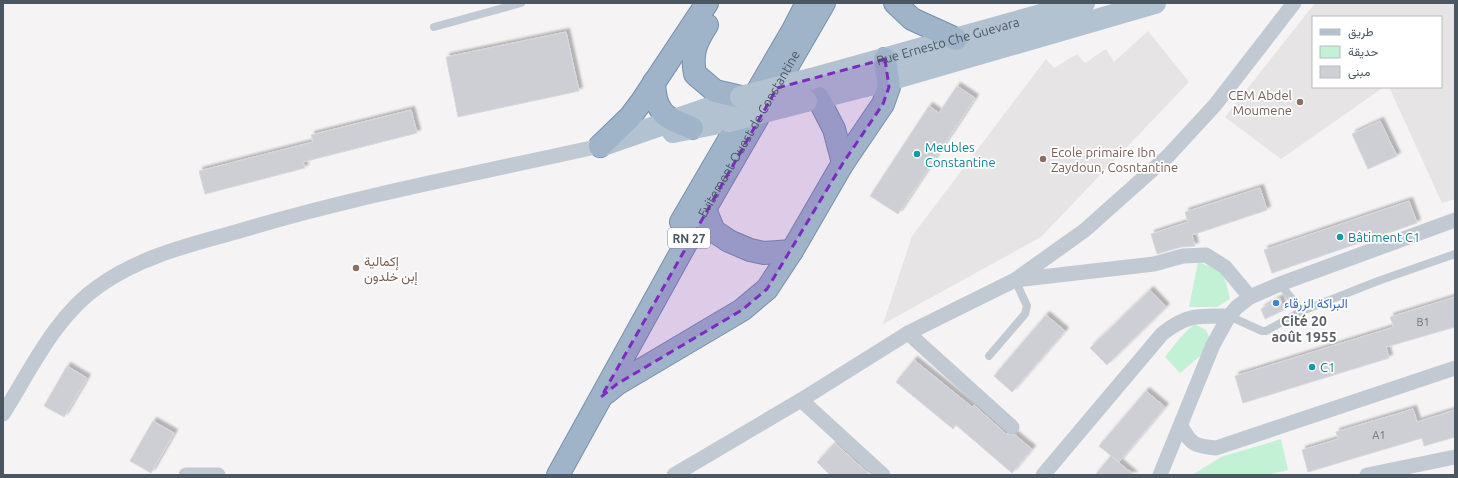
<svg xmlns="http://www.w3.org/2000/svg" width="1458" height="478" font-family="Ubuntu,Vazirmatn,sans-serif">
	<defs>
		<filter id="shadow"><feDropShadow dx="3.5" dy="-3.5" stdDeviation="1" flood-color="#0004"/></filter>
	</defs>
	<rect width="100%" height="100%" fill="#f5f3f3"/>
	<g fill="#e6e4e5">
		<path d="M1315,3H1455V199L1442,203L1389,87H1441V17H1313V87H1384L1281,159L1225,117Z"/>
		<path d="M1148,31L1189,82L1041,237L883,324L912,236L1046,59L1054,68L1077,54L1085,63L1106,49L1114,62Z"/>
	</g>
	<g fill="#c3f1d5">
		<path d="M1198,262L1220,270L1226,282L1230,299L1217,307H1189Z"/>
		<path d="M1194,324L1206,330L1213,345L1180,373L1165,357L1179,339Z"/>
		<path d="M1281,439L1288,470L1267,475H1192L1221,457Z"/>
	</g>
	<g fill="#cdcfd5" stroke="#d7d9de" filter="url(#shadow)">
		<path d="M566,32L579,91L458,117L446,57Z"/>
		<path d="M957,86L975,98L898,214L870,196L929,106L939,113Z"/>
		<path d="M411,110L417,133L303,162L305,168L205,194L199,171L313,142L311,135Z"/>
		<path d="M1380,121L1397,156L1368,169L1352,134Z"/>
		<path d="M1260,188L1267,210L1192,235L1195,246L1181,247L1157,254L1151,234L1188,222L1185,212Z"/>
		<path d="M1409,201L1417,223L1272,273L1264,250Z"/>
		<path d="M1150,290L1166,307L1107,365L1090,348Z"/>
		<path d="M1455,297V327L1386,347L1389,358L1243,403L1235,376L1394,327L1390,317Z"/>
		<path d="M1280,298L1284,310L1265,319L1261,309Z"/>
		<path d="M1046,315L1065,331L1012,392L994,376Z"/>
		<path d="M914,360L972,407L974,405L1006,434L1015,435L1032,449L1012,473L956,425L953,429L896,382Z"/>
		<path d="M67,366L87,378L64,417L44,406Z"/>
		<path d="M1146,391L1165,407L1119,462L1099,446Z"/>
		<path d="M1413,409L1417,422L1455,410V437L1424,446L1422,438L1308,472L1302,450L1338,439L1336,432Z"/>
		<path d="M153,421L174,433L151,473L130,461Z"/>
		<path d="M835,443L870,475H830L817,462Z"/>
		<path d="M1111,456L1134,475H1095Z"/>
	</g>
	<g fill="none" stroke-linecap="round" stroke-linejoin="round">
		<g stroke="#7690ad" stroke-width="24">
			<g id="trunk">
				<path d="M895,3L912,19L956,39"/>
				<path d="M707,25C696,42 691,53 695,74L715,91L741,97"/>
				<path d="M654,82C655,113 665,118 692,128"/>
				<path d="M818,98L834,129L843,163"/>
				<path d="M600,146L630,117L642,101L707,3"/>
				<path d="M705,209L714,231L729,241L750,250L764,253L792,251"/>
				<path d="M681,222L793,30L807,3"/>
				<path d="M606,393L617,384L742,310L767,289L792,251L843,163L883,104L889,87L885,59"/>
				<path id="s2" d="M558,475L705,209L824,3"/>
			</g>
		</g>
		<g stroke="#c1cad2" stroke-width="8">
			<path d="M434,27L521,3"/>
			<path d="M1280,284L1302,311L1378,281L1455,254"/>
			<path d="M1229,316L1262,331H1266L1302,311"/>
			<path d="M989,356L1025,314L1027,306L1015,280"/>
		</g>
		<g stroke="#c1cad2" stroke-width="15">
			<path d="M1015,280L1085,230L1168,156L1215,105L1294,3"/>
			<path d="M908,333L1012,427"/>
			<path d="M801,400L883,475"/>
			<path d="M3,414C30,371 56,315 99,286C139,257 189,245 236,232C355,196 479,173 600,146"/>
			<path d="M1181,426C1191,445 1195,446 1216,448L1455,368"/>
			<path d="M186,475H218"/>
			<path d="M674,475L801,400L908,333L1015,280L1154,264L1183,256L1206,255L1225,267L1250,297"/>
			<path d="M1043,475L1162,334C1187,314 1198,316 1229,316"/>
			<path d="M1160,475L1213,345L1229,316L1237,307L1250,297L1280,284L1455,220"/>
			<path d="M1367,475L1455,457"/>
		</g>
		<g stroke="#b3c2d1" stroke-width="22">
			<path id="s1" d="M811,79L1084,3"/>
			<path d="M806,101L889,80L1155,3"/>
			<path d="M673,132L729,121"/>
			<path d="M600,146L741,97"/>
		</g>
		<use href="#trunk" stroke="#9fb4c9" stroke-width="22"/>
		<g stroke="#b3c2d1" stroke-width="22">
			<path d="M741,97L811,79"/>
			<path d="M729,121L806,101"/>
		</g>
	</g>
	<path fill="#7b2cbf" fill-opacity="0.2" stroke="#7b2cbf" stroke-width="3" stroke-dasharray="8 5" stroke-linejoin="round" d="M885,59L889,87L883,104L843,163L767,289L742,310L617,384L601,397L777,88Z"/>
	<g fill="#8d6e63" stroke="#fff" stroke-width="1.5">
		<circle cx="1300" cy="102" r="4"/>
		<circle cx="1043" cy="159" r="4"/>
		<circle cx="356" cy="268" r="4"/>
	</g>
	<g fill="#0f9aa8" stroke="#fff" stroke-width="1.5">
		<circle cx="917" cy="154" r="4"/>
		<circle cx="1340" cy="237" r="4"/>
		<circle cx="1312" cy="367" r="4"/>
	</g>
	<circle fill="#3f7fe0" stroke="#fff" stroke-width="1.5" cx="1276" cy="303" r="4"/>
	<g text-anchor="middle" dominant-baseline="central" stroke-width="3.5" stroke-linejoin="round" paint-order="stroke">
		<g font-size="11" fill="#6b747e">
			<text x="1423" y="322">B1</text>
			<text x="1379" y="435">A1</text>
		</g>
		<rect fill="#fff" stroke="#808990" stroke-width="1" x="668" y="228" width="42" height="20" rx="3"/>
		<g font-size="12" font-weight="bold" fill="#4a5661">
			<text x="689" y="238">RN 27</text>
		</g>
		<g font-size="13" fill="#4a5661" stroke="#fff">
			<text stroke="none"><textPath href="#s1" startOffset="142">Rue Ernesto Che Guevara</textPath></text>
			<text stroke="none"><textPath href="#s2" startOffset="391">Evitement Ouest de Constantine</textPath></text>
		</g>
		<g font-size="13" fill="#785e54" stroke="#fff" text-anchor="start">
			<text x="1292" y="95" text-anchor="end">CEM Abdel<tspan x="1292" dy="15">Moumene</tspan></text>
			<text x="1051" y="152">Ecole primaire Ibn<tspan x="1051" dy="15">Zaydoun, Cosntantine</tspan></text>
			<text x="364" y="261">إكمالية<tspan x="364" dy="15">إبن خلدون</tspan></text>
		</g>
		<g font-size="13" fill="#0d838f" stroke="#fff" text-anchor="start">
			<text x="925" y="147">Meubles<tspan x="925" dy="15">Constantine</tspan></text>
			<text x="1348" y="237">Bâtiment C1</text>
			<text x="1320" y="367">C1</text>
		</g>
		<g font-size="13" fill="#366cbe" stroke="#fff" text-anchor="start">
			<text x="1284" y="303">البراكة الزرقاء</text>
		</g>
		<g font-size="14" font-weight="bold" fill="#5f6368" stroke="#fff">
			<text x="1304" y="321">Cité 20<tspan x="1304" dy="16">août 1955</tspan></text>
		</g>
	</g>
	<rect width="1458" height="478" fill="none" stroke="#4a5661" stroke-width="8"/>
	<rect x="1312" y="16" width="130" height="72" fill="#ffffff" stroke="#b7bbc0"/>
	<rect x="1320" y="29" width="20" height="6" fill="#b3c2d1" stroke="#b7bbc0"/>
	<text x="1348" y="36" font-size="12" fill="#4a5661">طريق</text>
	<rect x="1320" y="46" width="20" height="12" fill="#c3f1d5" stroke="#b7bbc0"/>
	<text x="1348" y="56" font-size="12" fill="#4a5661">حديقة</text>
	<rect x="1320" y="66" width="20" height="12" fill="#cdcfd5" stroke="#b7bbc0"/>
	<text x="1348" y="76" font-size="12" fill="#4a5661">مبنى</text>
</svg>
